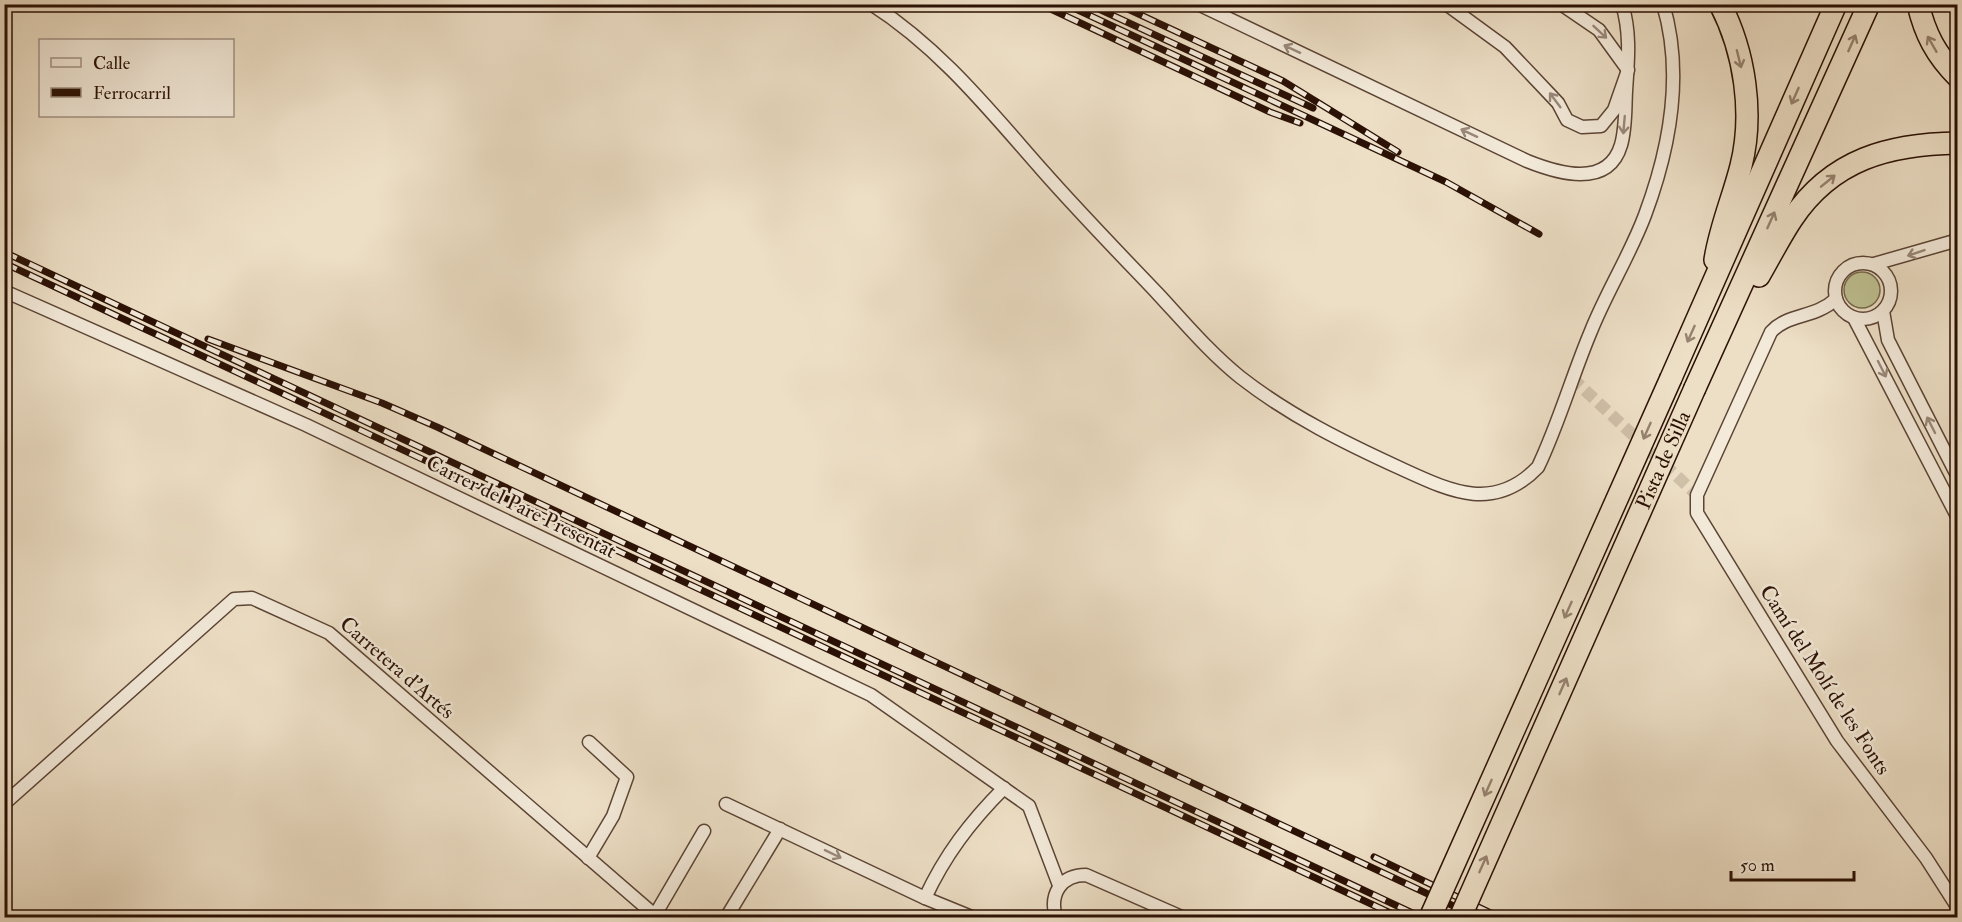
<svg xmlns="http://www.w3.org/2000/svg" width="1962" height="922" font-family="'IM FELL Double Pica',serif">
	<rect width="100%" height="100%" fill="#eddfc6"/>
	<filter id="stains"><feTurbulence type="fractalNoise" baseFrequency=".00333" numOctaves="4"/><feColorMatrix values="0 0 0 0 .2 0 0 0 0 .09 0 0 0 0 .02 0 0 0 .5 -.17"/></filter>
	<radialGradient id="worn" r=".72"><stop offset=".6" stop-color="#630" stop-opacity="0"/><stop offset="1" stop-color="#630" stop-opacity=".3"/></radialGradient>
	<circle fill="#bec091" stroke="#74684b" stroke-width="1.5" cx="1862" cy="290" r="18"/>
	<g fill="none" stroke-linecap="round" stroke-linejoin="round">
		<path stroke="#d0c0a9" stroke-width="12" stroke-dasharray="12 6" stroke-linecap="butt" d="M1572,378L1697,495"/>
		<g stroke="#5c4435" stroke-width="15">
			<g id="minor">
				<path d="M871,4C940,48 990,111 1043,171C1080,213 1119,253 1158,294C1184,322 1210,353 1240,377C1290,416 1345,443 1402,469C1450,491 1494,513 1538,467C1559,423 1572,376 1591,331C1607,291 1630,255 1645,215C1670,148 1684,74 1663,4"/>
				<path d="M1198,4L1527,161C1557,173 1608,189 1621,145C1626,128 1625,109 1626,91C1628,61 1631,33 1622,4"/>
				<path d="M1446,4L1505,47L1558,103L1567,120L1582,127L1601,126L1614,110L1628,70L1599,30L1561,4"/>
				<circle cx="1863" cy="291" r="28"/>
				<path d="M1874,264L1958,240"/>
				<path d="M4,291L306,425L871,695L1029,806L1059,885"/>
				<path d="M1836,299C1814,319 1788,313 1771,332L1697,495V513L1837,741L1926,858L1958,908"/>
				<path d="M1883,311L1888,340L1958,477"/>
				<path d="M1854,318L1958,518"/>
				<path d="M4,804L234,599L252,598L329,633L658,918"/>
				<path d="M726,804L925,898L974,918"/>
				<path d="M588,858L613,816L627,777L589,742"/>
				<path d="M925,898C945,855 970,822 1004,788"/>
				<path d="M655,915L704,831"/>
				<path d="M726,918L780,829"/>
				<path d="M1056,918C1049,894 1061,875 1086,875L1184,918"/>
			</g>
		</g>
		<g stroke="#2b1105" stroke-width="24">
			<g id="trunk">
				<path d="M1918,4C1925,34 1936,55 1958,77"/>
				<path d="M1715,260C1720,227 1733,198 1741,166C1754,114 1745,52 1720,4"/>
				<path d="M1759,276C1770,257 1780,237 1792,219C1832,159 1889,144 1958,143"/>
				<path d="M1671,378L1836,4"/>
				<path d="M1695,388L1869,4"/>
			</g>
		</g>
		<use href="#minor" stroke="#f3eada" stroke-width="12"/>
		<use href="#trunk" stroke="#eddfc6" stroke-width="21"/>
		<g stroke="#2b1105" stroke-width="7">
			<g id="rail">
				<path d="M1040,4L1270,112L1300,123"/>
				<path d="M1065,4L1446,182L1539,234"/>
				<path d="M1088,4L1313,108"/>
				<path d="M1117,4L1283,81L1398,152"/>
				<path d="M4,252L1423,918"/>
				<path d="M4,263L1401,918"/>
				<path d="M208,339L382,403L437,427L1479,918"/>
				<path d="M1374,857L1501,918"/>
			</g>
		</g>
		<use href="#rail" stroke="#f3eada" stroke-width="4.5" stroke-dasharray="14" stroke-linecap="butt"/>
		<g stroke="#2b1105" stroke-width="24" stroke-linecap="butt">
			<g id="trunk-bridge">
				<path d="M1430,918L1671,378"/>
				<path id="s1" d="M1460,918L1695,388"/>
			</g>
		</g>
		<use href="#trunk-bridge" stroke="#eddfc6" stroke-width="21"/>
	</g>
	<defs><path id="oneway-shaft" d="M-6 0H5M1.5-3L5.5 0L1.5 3" fill="none" stroke-width="1.6" stroke-linecap="round" stroke-linejoin="round" transform="scale(1.5)"/></defs>
	<g stroke="#99887a">
		<use href="#oneway-shaft" transform="translate(1600 32) rotate(43)"/>
		<use href="#oneway-shaft" transform="translate(1292 49) rotate(-155)"/>
		<use href="#oneway-shaft" transform="translate(1555 100) rotate(-127)"/>
		<use href="#oneway-shaft" transform="translate(1624 125) rotate(95)"/>
		<use href="#oneway-shaft" transform="translate(1469 133) rotate(-155)"/>
		<use href="#oneway-shaft" transform="translate(1916 253) rotate(161)"/>
		<use href="#oneway-shaft" transform="translate(1882 369) rotate(63)"/>
		<use href="#oneway-shaft" transform="translate(1931 425) rotate(-117)"/>
		<use href="#oneway-shaft" transform="translate(833 854) rotate(26)"/>
	</g>
	<g stroke="#96826f">
		<use href="#oneway-shaft" transform="translate(1852 43) rotate(-66)"/>
		<use href="#oneway-shaft" transform="translate(1932 44) rotate(-120)"/>
		<use href="#oneway-shaft" transform="translate(1739 59) rotate(76)"/>
		<use href="#oneway-shaft" transform="translate(1795 96) rotate(114)"/>
		<use href="#oneway-shaft" transform="translate(1828 181) rotate(-39)"/>
		<use href="#oneway-shaft" transform="translate(1771 220) rotate(-66)"/>
		<use href="#oneway-shaft" transform="translate(1691 334) rotate(114)"/>
		<use href="#oneway-shaft" transform="translate(1647 431) rotate(114)"/>
		<use href="#oneway-shaft" transform="translate(1568 610) rotate(114)"/>
		<use href="#oneway-shaft" transform="translate(1563 686) rotate(-66)"/>
		<use href="#oneway-shaft" transform="translate(1488 788) rotate(114)"/>
		<use href="#oneway-shaft" transform="translate(1483 864) rotate(-66)"/>
	</g>
	<g text-anchor="middle" dominant-baseline="central" stroke-width="5" stroke-linejoin="round" paint-order="stroke">
		<g font-size="21" fill="#2b1105" stroke="#f3eada">
			<text stroke="none"><textPath href="#s1" startOffset="501">Pista de Silla</textPath></text>
			<text transform="translate(521 507) rotate(26)">Carrer del Pare Presentat</text>
			<text transform="translate(397 668) rotate(41)">Carretera d'Artés</text>
			<text transform="translate(1825 680) rotate(57)">Camí del Molí de les Fonts</text>
		</g>
	</g>
	<rect width="1962" height="922" fill="none" stroke="#eddfc6" stroke-width="24"/>
	<rect x="6" y="6" width="1950" height="910" fill="none" stroke="#2b1105" stroke-width="3"/>
	<rect x="12" y="12" width="1938" height="898" fill="none" stroke="#2b1105" stroke-width="1.5"/>
	<rect x="39" y="39" width="195" height="78" fill="#f3eada" stroke="#a39385" stroke-width="1.5"/>
	<rect x="51" y="58" width="30" height="9" fill="#f3eada" stroke="#a39385" stroke-width="1.5"/>
	<text x="93" y="69" font-size="18" fill="#2b1105">Calle</text>
	<rect x="51" y="88" width="30" height="9" fill="#2b1105" stroke="#a39385" stroke-width="1.5"/>
	<text x="93" y="99" font-size="18" fill="#2b1105">Ferrocarril</text>
	<path d="M1731 871v9h123v-9" fill="none" stroke="#2b1105" stroke-width="3"/>
	<text x="1740" y="871" font-size="18" fill="#2b1105" stroke="#f3eada" stroke-width="4.5" paint-order="stroke">50 m</text>
	<rect width="100%" height="100%" filter="url(#stains)"/>
	<rect width="100%" height="100%" fill="url(#worn)"/>
</svg>
